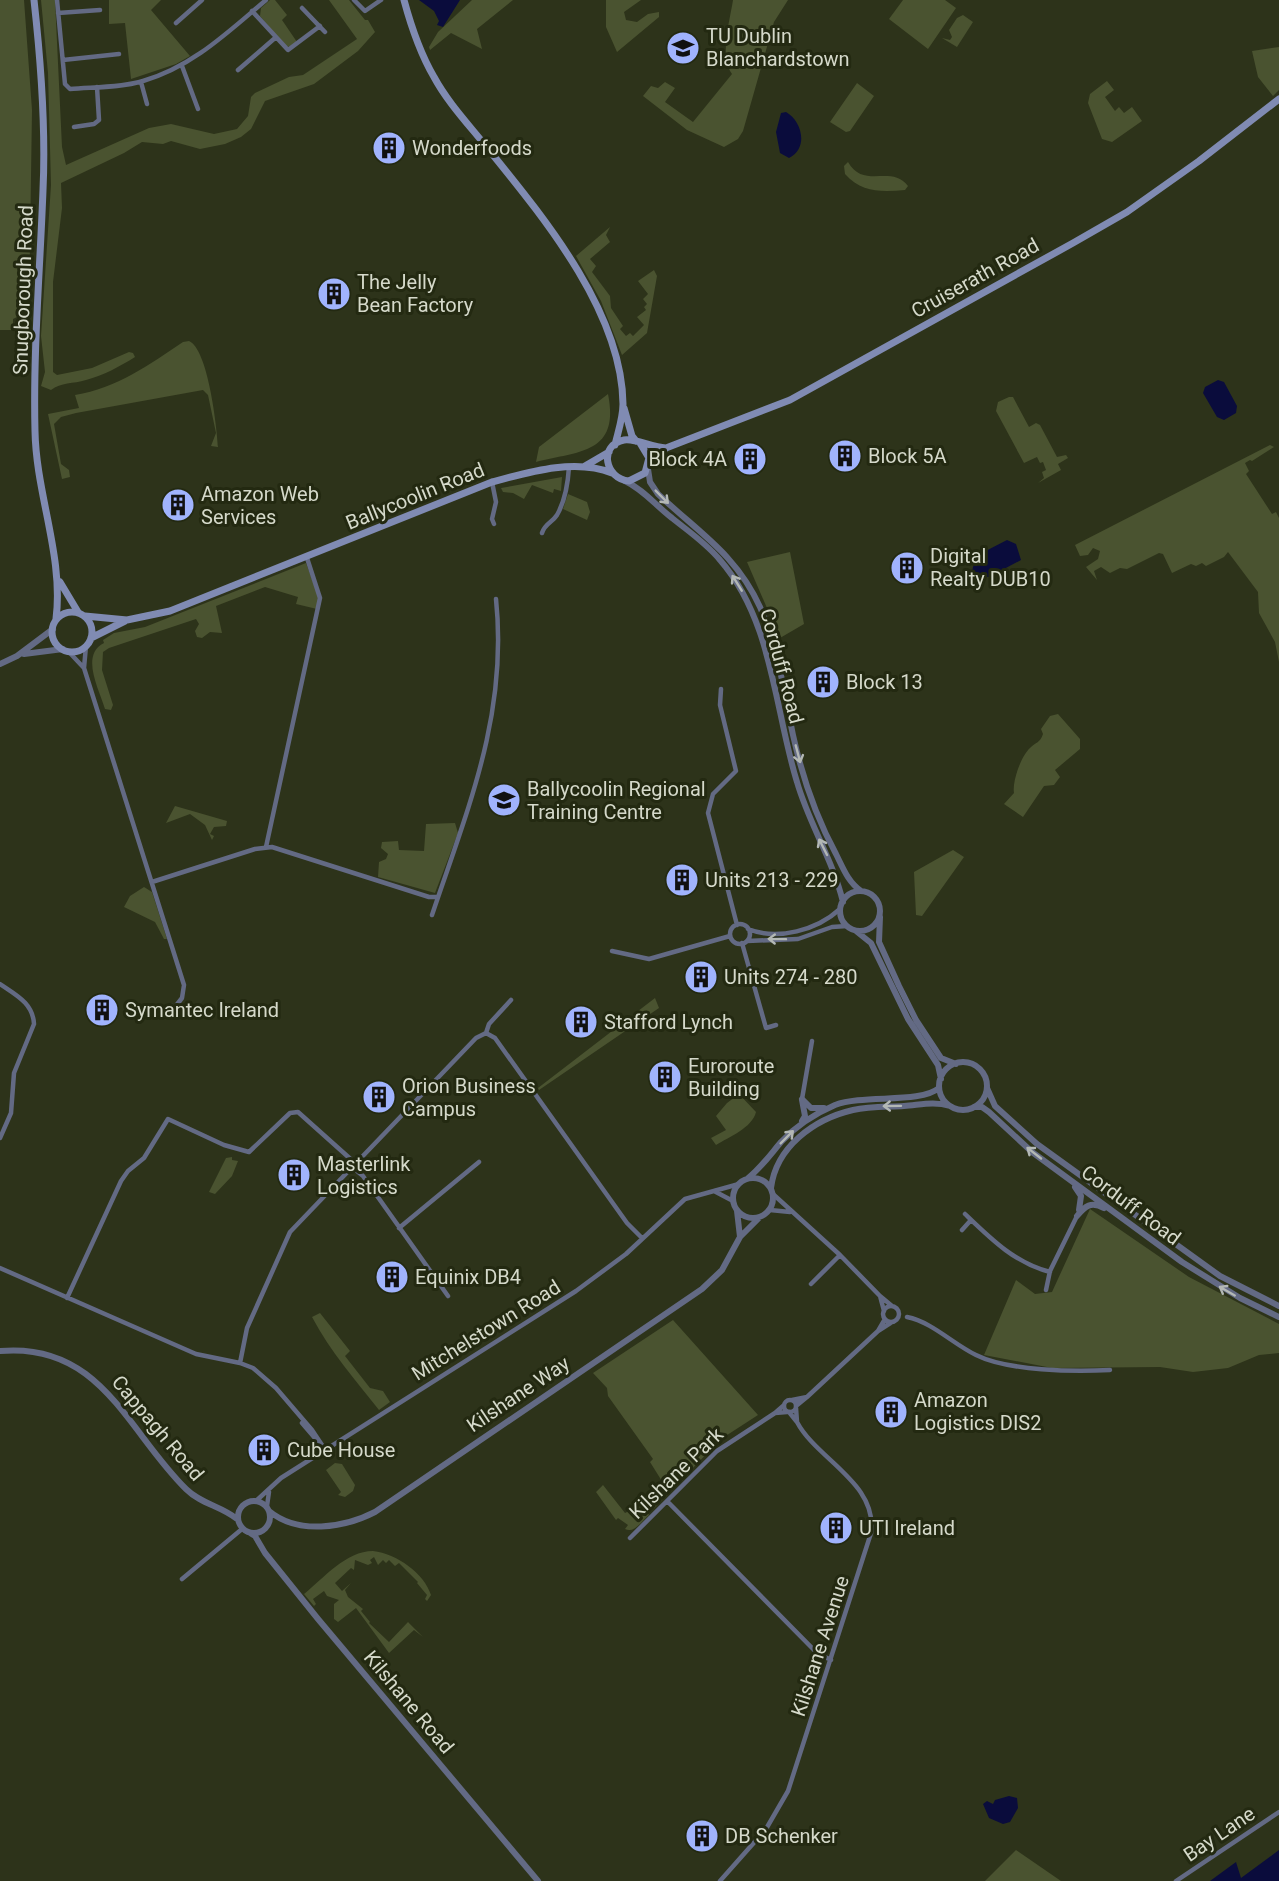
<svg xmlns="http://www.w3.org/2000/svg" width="1279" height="1881" font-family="Roboto,sans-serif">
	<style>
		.green { fill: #4a5330 }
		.water { fill: #0a0c3c }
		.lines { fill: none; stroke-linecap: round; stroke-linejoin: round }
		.minor { stroke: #636a84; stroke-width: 4.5 }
		.tertiary { stroke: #636a84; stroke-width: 6 }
		.secondary { stroke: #808bb3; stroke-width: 7 }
		.oneway { stroke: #b3b8b5 }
		.labels { text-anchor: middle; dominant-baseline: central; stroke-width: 6; stroke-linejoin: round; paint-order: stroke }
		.poi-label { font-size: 20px; fill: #d5d9ca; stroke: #232911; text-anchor: start }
		.street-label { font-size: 20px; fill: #d5d9ca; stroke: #232911 }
	</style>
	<rect width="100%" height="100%" fill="#2d331a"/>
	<path class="green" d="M0 0H24L32 110 29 311 13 319V330H0Z
		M41 0H55L62 147 66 165 149 128 171 124 214 134 237 129 248 116 251 97 255 93 289 77 303 75 357 39 329 0H349L365 20H368L375 32 358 51 314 84 265 101 251 129 241 137 225 144 200 149 171 141 163 144 142 142 124 153 61 183 62 208 53 282V372L57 375 92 368 129 352 133 353 135 357C119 367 104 375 86 380 73 384 61 382 51 390L41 386 45 372 41 336 51 185 48 73Z
		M109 0H161L151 10 190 56 176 64 131 79 125 23 109 24Z
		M270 0H275L287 15 282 20 297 42 290 47 285 46 260 16 261 8Z
		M472 0H513L477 29 482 49 451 33 430 50 429 47 438 32Z
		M606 0H641L624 12 626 20 637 22 648 14 659 12V17L617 52 606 27Z
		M733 0H788L774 22 743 131 738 139 724 147 687 130 643 96 651 86 658 88 665 82 675 88 665 102 693 122 732 74C719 57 730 20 733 0Z
		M903 0H945L956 8 928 49 889 19Z
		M963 15 973 22 957 47 942 38 950 40 952 37 949 30 957 18Z
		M1279 47V90L1273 96 1258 77 1252 51Z
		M1107 81 1114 90 1105 97 1115 111 1119 107 1124 113 1132 107 1142 121 1112 142 1102 139 1088 103 1090 94Z
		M857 83 874 96 850 131 846 132 830 122Z
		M848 162C864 190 891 164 908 186L905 190C882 192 862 193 845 174L844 166Z
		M610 227 606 235 610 242 590 259 596 266 592 272 610 296 611 308 623 326 620 329 626 336 630 333 633 336 644 325 637 317 646 310 644 307 647 304 643 299 648 294 638 281 654 270 657 276 647 333 622 355 601 301 576 256Z
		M189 341C208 349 217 427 218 447L211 446 216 433 208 395 203 390 76 413 61 417 54 424 61 464 69 470 70 477 62 479 48 414 79 408 75 395C117 388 149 365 183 342Z
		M608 394C620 454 579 451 536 462L539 447Z
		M1009 397H1013L1029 427 1036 423 1040 425 1057 457 1066 455 1068 458 1058 464 1061 470 1038 483 1044 478 1042 472 1046 470 1043 462 1040 463 1037 457 1024 463 996 411 998 402Z
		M1270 445 1274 447 1252 461 1250 460 1245 463 1249 471 1246 474 1272 514 1276 512 1279 518V662L1275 642 1259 613 1258 592 1228 552 1224 557 1206 566 1202 563 1196 566 1191 564 1172 573 1163 554 1159 553 1127 569 1120 568 1110 573 1101 567 1094 571 1097 580 1086 567 1098 559 1100 551 1093 548 1088 555 1080 556 1075 545Z
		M562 477 561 491 554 489 553 493 532 485 524 499 513 493 503 492 501 488Z
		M568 494 587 502 590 512 587 520 563 509Z
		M790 552 804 624 780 638 747 562Z
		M306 563 319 598 317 609 296 604 298 597 265 587 216 606 222 633 210 632 202 638 197 637 195 631 199 624 196 619 109 648 103 652 102 670 113 705 111 710 105 709C99 689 80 655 104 643L103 640 114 633 145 627Z
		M1058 714 1080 739V749L1055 770 1060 777 1054 785 1044 786 1023 817 1004 804 1014 793C1012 782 1021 756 1030 748 1036 742 1040 743 1043 734L1041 729 1050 716Z
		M175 806 227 821 226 826 214 827 210 834 214 836 212 840 205 825 190 814 166 823Z
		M455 823 458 833 435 893 378 877 379 862 386 859 388 854 381 848 382 842 398 841 399 850 424 851 426 824Z
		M953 850 964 857 922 916 916 915 914 872Z
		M144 887 152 892 167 939H164L155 922 124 907 130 896Z
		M655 998 659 1008 539 1090 538 1088Z
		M739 1094 756 1112C752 1128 729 1137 716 1145L711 1138 726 1130 716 1116 727 1103Z
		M232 1157V1160L238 1161 232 1176 215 1194 209 1192 226 1158Z
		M1090 1209 1189 1277 1279 1324V1353L1259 1355 1228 1368 1193 1372 1160 1367 1052 1368 984 1355 1016 1280 1035 1294 1052 1292Z
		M320 1313 350 1351 345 1356 370 1388 383 1391 390 1402 379 1410C355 1380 330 1351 312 1317Z
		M673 1320 758 1415 721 1439 654 1508 648 1498 662 1492 661 1489 665 1486 650 1462 653 1459 608 1396 607 1388 593 1373Z
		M335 1463 342 1464 355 1485 353 1491 345 1497 338 1495 341 1492 326 1470Z
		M603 1485 625 1513 631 1510 633 1512 641 1503 649 1515C642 1521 634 1534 625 1529L628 1525 618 1518 616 1520 596 1492Z
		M373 1551C397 1554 424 1573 431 1595L427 1601 425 1599 427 1595 417 1583 418 1582 399 1563 395 1566 389 1560 386 1563 383 1560 378 1565 374 1557 370 1560 372 1563 368 1565 355 1560 354 1570 351 1568 335 1583 342 1591 351 1583 345 1590 348 1597 363 1609 361 1611 370 1622 369 1623 389 1642 408 1622 423 1637 414 1630 389 1653 356 1608 338 1622 334 1619V1604L339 1600 327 1596 324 1591 313 1599 316 1604 314 1606 304 1594C324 1578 346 1551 373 1551Z
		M1016 1850 1061 1881H985Z"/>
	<path class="water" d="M419 0H460L443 27 437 25 439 21 434 11Z
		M786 112C802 121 809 148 789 158L780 153 776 132 781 113Z
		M1218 380 1224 382 1237 406 1236 413 1224 420 1217 417 1203 393 1205 387Z
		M1007 540 1016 544 1021 560 989 577 975 575 972 571 976 556Z
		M1009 1796 1017 1798 1018 1808 1010 1822 1003 1824 989 1818 983 1804 987 1801 993 1804 995 1800Z
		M1279 1850V1881H1210L1236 1862 1241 1878Z"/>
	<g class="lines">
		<path class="minor" d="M57 0 65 84 70 89C93 87 120 88 143 81 192 67 228 32 266 0
			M354 0 365 11 381 0
			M302 8 325 32
			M252 11 288 50 320 26
			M58 13 100 10
			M176 23 202 0
			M63 60 119 54
			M182 66 198 109
			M238 70 275 38
			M141 82 147 104
			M74 127 94 124 99 120 97 87
			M492 482 496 502 492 519 494 524
			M542 533C545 523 552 523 557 515 565 501 568 483 569 467
			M86 646 84 668 184 985 182 998 175 1007
			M68 651 84 668
			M721 689 720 705 736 771 713 794 708 813 737 925
			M266 847 320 598 307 558
			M152 882 255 849 272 847 429 897H436
			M432 915C468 808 508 714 496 599
			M730 934a10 10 0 1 1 20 0a10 10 0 1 1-20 0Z
			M748 929C778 941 817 930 840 909
			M747 941 798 939 832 927 847 926
			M742 943 766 1028 776 1025
			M612 951 649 959 730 936
			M0 984C16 995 33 1003 34 1024L14 1073 11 1113 0 1138
			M167 1011a5 5 0 1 1 10 0a5 5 0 1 1-10 0Z
			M486 1033 495 1038 627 1223 642 1238
			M486 1033 489 1024 511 1000
			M802 1099 812 1041
			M352 1167 363 1176 448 1296
			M714 1191 733 1201
			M774 1195 840 1255 880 1296
			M770 1210 790 1212
			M965 1214C991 1239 1015 1263 1050 1272
			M399 1228 479 1162
			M962 1230 971 1220
			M0 1268 196 1354 240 1363 253 1368 276 1388 312 1430 326 1451
			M811 1284 840 1255
			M1046 1290 1050 1271 1077 1216
			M67 1298 121 1181 128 1171 144 1158 168 1119 224 1145 249 1152 290 1113 298 1112 355 1163
			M883 1314a8 8 0 1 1 16 0a8 8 0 1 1-16 0Z
			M884 1311 880 1296 892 1306
			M907 1317C932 1322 953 1344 976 1355 1008 1371 1074 1372 1110 1370
			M885 1319 878 1331 892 1322
			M240 1363 247 1328 290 1232 476 1038 486 1033
			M807 1397 878 1331
			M784 1406a6 6 0 1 1 12 0a6 6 0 1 1-12 0Z
			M792 1400 807 1397 796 1406
			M783 1406 775 1413 787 1412
			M789 1412 797 1422 796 1408
			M302 1423 326 1451
			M256 1501 281 1478 576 1291 626 1254 685 1199 739 1184
			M667 1501 817 1653 831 1660
			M267 1506 269 1492
			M630 1538 717 1451 775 1413
			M182 1579 242 1529
			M720 1881 766 1829 788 1791 871 1533C878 1483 817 1460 797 1422
			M1176 1881 1279 1812"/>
		<path class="tertiary" d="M648 469 650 482 658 494C698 532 736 554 760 607 778 647 784 692 793 735 802 776 816 817 836 854 843 868 848 882 861 891
			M625 481C644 490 655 505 672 518 688 531 706 543 720 560 773 621 774 708 797 782 809 824 833 860 843 902
			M24 654 63 649
			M0 664 17 656 53 629
			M840 911a20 20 0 1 1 40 0a20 20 0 1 1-40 0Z
			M880 917 879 942 899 986 916 1020 941 1058 956 1064
			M856 931 871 943 908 1019 938 1065 941 1079
			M939 1086a24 24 0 1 1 48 0a24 24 0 1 1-48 0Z
			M987 1088 995 1106 1037 1144 1220 1276 1279 1306
			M802 1099 811 1108H824
			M802 1100 805 1116 802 1121
			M974 1107H982L989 1112 1032 1152 1182 1262 1240 1298 1279 1317
			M733 1198a20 20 0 1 1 40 0a20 20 0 1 1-40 0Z
			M747 1179C761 1168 770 1155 781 1142 797 1125 814 1114 835 1105 864 1094 920 1104 939 1088
			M1075 1187 1081 1196 1079 1210
			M771 1188C776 1147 814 1119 853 1110 870 1106 887 1107 904 1106 920 1105 934 1101 950 1106
			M737 1211 740 1237
			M1077 1216C1085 1206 1091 1201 1104 1208
			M0 1351C101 1342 127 1431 186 1489 201 1504 221 1506 237 1519
			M238 1517a16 16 0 1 1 32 0a16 16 0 1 1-32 0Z
			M269 1511C298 1535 344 1528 375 1512L702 1289 722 1270 740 1237 759 1218
			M250 1533 255 1536 265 1553 318 1619 538 1881"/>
		<path class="secondary" d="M34 0C41 63 46 127 43 190 40 271 33 351 35 431 36 494 64 557 56 619
			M404 0C411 26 420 53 434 77 448 103 470 126 489 150 544 218 622 312 623 404 623 418 618 432 615 445
			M624 408 632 436 636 441
			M640 443 649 458 645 473 629 481C605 479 598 445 624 440 636 438 652 448 666 448
			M649 464 666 448 790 400 1073 243 1127 212 1199 161 1279 99
			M585 466 609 452
			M60 582 78 612
			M52 632a20 20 0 1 1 40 0a20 20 0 1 1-40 0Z
			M85 616 127 620 170 611 492 482C529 472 575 458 612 473
			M91 638 125 621"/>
	</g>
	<defs><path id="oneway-shaft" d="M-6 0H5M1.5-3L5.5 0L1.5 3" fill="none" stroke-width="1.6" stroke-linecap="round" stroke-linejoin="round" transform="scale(1.5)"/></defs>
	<g class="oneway">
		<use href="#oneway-shaft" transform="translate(662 497) rotate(45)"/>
		<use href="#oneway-shaft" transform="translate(737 583) rotate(-122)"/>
		<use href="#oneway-shaft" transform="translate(798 754) rotate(75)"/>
		<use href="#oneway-shaft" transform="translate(823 847) rotate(-117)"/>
		<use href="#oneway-shaft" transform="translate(777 939) rotate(-179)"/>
		<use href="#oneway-shaft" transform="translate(892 1106) rotate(179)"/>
		<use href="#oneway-shaft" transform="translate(787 1137) rotate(-45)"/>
		<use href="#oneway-shaft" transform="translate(1034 1153) rotate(-142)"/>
		<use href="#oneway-shaft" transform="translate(1227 1291) rotate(-150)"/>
	</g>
	<defs>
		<g id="university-disc" transform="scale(1.725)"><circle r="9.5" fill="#a0b3fd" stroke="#232911"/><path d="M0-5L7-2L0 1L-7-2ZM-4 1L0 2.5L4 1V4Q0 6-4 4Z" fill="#111"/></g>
		<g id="building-disc" transform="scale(1.725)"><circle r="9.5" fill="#a0b3fd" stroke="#232911"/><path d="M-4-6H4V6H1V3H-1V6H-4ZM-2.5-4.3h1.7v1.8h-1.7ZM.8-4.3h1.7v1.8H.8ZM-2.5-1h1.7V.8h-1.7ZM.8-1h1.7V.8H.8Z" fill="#111"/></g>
	</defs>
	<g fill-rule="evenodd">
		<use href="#university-disc" x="683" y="48"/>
		<use href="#building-disc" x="389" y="148"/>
		<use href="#building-disc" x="334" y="294"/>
		<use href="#building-disc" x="845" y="456"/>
		<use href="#building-disc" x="750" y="459"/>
		<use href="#building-disc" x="178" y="505"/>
		<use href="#building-disc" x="907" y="568"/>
		<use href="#building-disc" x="823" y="682"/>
		<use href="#university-disc" x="504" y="800"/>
		<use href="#building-disc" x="682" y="880"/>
		<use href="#building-disc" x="701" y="977"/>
		<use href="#building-disc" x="102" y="1010"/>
		<use href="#building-disc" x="581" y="1022"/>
		<use href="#building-disc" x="665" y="1077"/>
		<use href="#building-disc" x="379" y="1097"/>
		<use href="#building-disc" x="294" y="1175"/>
		<use href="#building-disc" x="392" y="1277"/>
		<use href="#building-disc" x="891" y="1412"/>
		<use href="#building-disc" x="264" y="1450"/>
		<use href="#building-disc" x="836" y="1528"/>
		<use href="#building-disc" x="702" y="1836"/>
	</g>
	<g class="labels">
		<g class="poi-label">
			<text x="706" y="36">TU Dublin<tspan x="706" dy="23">Blanchardstown</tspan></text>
			<text x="412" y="148">Wonderfoods</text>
			<text x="357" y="282">The Jelly<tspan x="357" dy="23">Bean Factory</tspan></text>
			<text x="868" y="456">Block 5A</text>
			<text x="727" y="459" text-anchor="end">Block 4A</text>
			<text x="201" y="494">Amazon Web<tspan x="201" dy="23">Services</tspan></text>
			<text x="930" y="556">Digital<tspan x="930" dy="23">Realty DUB10</tspan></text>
			<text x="846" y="682">Block 13</text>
			<text x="527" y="789">Ballycoolin Regional<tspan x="527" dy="23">Training Centre</tspan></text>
			<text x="705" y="880">Units 213 - 229</text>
			<text x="724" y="977">Units 274 - 280</text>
			<text x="125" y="1010">Symantec Ireland</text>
			<text x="604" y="1022">Stafford Lynch</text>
			<text x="688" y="1066">Euroroute<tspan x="688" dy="23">Building</tspan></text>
			<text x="402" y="1086">Orion Business<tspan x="402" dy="23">Campus</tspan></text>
			<text x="317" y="1164">Masterlink<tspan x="317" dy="23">Logistics</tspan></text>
			<text x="415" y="1277">Equinix DB4</text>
			<text x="914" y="1400">Amazon<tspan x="914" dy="23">Logistics DIS2</tspan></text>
			<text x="287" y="1450">Cube House</text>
			<text x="859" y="1528">UTI Ireland</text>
			<text x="725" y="1836">DB Schenker</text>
		</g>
		<g class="street-label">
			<text transform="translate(975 278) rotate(-29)">Cruiserath Road</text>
			<text transform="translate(23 290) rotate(-88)">Snugborough Road</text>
			<text transform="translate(415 496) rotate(-22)">Ballycoolin Road</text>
			<text transform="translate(782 666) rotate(75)">Corduff Road</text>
			<text transform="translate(1131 1205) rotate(37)">Corduff Road</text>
			<text transform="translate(486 1330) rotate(-32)">Mitchelstown Road</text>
			<text transform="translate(518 1394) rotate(-34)">Kilshane Way</text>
			<text transform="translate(158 1428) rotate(50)">Cappagh Road</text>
			<text transform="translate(676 1473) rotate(-44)">Kilshane Park</text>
			<text transform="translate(820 1646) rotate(-72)">Kilshane Avenue</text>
			<text transform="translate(409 1702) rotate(50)">Kilshane Road</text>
			<text transform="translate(1219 1834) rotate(-34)">Bay Lane</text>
		</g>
	</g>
</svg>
